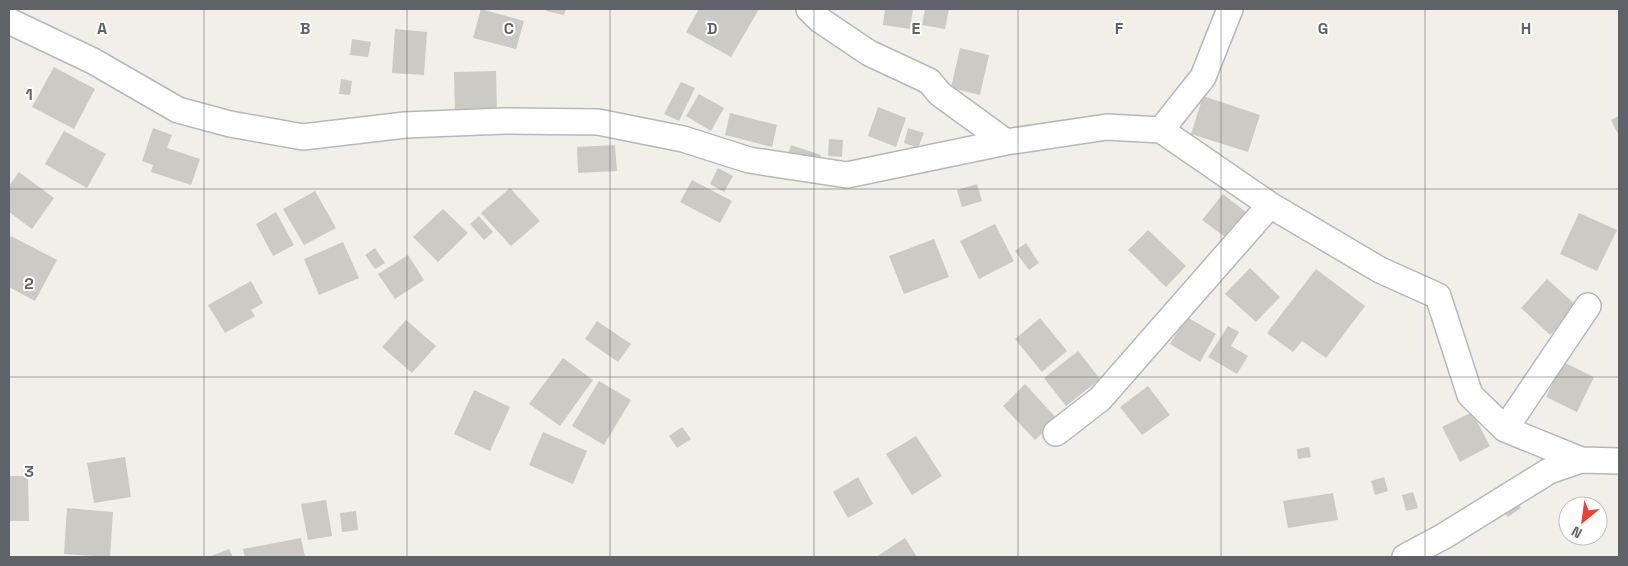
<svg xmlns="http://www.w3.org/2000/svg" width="1628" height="566" font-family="'Space Grotesk',sans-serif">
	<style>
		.building { fill: #cccac5 }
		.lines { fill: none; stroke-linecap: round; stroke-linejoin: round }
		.street-casing { stroke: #b5b8bc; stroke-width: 28 }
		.street { stroke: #fff; stroke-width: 25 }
		.grid { fill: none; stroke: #5f6368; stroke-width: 1; stroke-opacity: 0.55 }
		.grid-label { font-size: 16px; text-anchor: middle; font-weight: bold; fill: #5f6368; stroke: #fff; stroke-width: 4; stroke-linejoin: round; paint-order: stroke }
	</style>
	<rect width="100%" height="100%" fill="#f1efe8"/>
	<path class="building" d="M481 9 524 21 516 49 473 38Z
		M547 9H566L564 15 546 11Z
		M699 9H759L731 57 686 32Z
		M885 9H913L910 29 883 25Z
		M925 9H949L945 29 922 25Z
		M395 29 427 32 424 75 392 73Z
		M352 39 371 42 368 57 350 55Z
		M960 48 989 55 980 95 951 88Z
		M54 67 95 89 74 129 32 107Z
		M496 71 497 111 455 112 454 72Z
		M341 79 352 81 350 95 339 94Z
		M681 82 695 88 679 121 664 114Z
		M699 94 724 108 711 131 686 116Z
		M1203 96 1260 115 1248 152 1191 134Z
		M878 107 906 118 896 147 868 136Z
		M730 113 777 125 772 147 725 135Z
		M1619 116V136L1611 120Z
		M153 128 172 135 167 148 200 159 191 185 151 172 153 165 142 161Z
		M908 128 924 133 918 148 904 143Z
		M64 131 106 154 87 188 45 164Z
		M829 139 843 140 842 157 828 156Z
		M615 145 617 171 578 173 577 147Z
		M791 145 821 155 817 168 787 158Z
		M718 168 733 176 724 192 710 184Z
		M19 172 54 198 32 229 9 212V186Z
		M692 180 732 201 720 223 680 202Z
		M977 184 982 201 962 207 957 190Z
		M510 188 540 221 511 246 481 213Z
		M315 191 336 228 304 245 283 209Z
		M1223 194 1246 212 1225 237 1202 220Z
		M443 209 468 233 438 262 413 237Z
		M276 212 294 245 273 256 256 224Z
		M1579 213 1617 230 1597 271 1560 254Z
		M479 216 493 232 484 240 470 224Z
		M995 224 1014 261 979 279 960 241Z
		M1148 230 1186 266 1166 287 1128 250Z
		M11 236 57 260 35 301 9 287V240Z
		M934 239 949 277 904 294 889 256Z
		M343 242 359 278 319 295 304 259Z
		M1026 243 1039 263 1029 270 1015 251Z
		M375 248 385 263 375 269 365 255Z
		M408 255 424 280 395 299 378 274Z
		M1250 268 1280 297 1256 322 1225 294Z
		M1316 269 1365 306 1326 358 1302 341 1293 352 1267 333Z
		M1547 279 1577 306 1550 335 1521 308Z
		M251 281 263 303 251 310 255 316 225 333 208 305Z
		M1187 317 1216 334 1200 362 1170 344Z
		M1040 318 1067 351 1042 372 1015 339Z
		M406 320 436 346 412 373 382 347Z
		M597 321 631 344 618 362 585 339Z
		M1228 326 1239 332 1231 346 1248 356 1237 374 1208 357Z
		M1078 351 1100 379 1066 406 1044 378Z
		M563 358 593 380 560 426 529 404Z
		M1563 362 1594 377 1577 412 1546 397Z
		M599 381 631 400 604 445 572 426Z
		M1025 384 1057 419 1035 440 1003 406Z
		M1148 386 1170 415 1142 435 1120 407Z
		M474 390 510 407 490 451 454 434Z
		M1472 412 1490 446 1460 462 1442 427Z
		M682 427 691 439 677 448 669 436Z
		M543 432 587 451 573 484 529 465Z
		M916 436 942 476 912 495 886 454Z
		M1309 447 1311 457 1298 459 1297 449Z
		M125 457 131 497 94 503 87 463Z
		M9 476H28L29 521H9Z
		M858 477 873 504 848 518 833 492Z
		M1384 477 1388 491 1375 495 1371 481Z
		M1413 492 1418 508 1406 511 1402 495Z
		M1333 493 1338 520 1288 528 1283 501Z
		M1515 499 1521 508 1508 517 1501 509Z
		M326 500 332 536 308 540 301 504Z
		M67 508 113 512 110 557 64 554Z
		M356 511 358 530 342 532 340 513Z
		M301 538 305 557H245L243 549Z
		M905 538 917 557H876Z
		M229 549 233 557H209Z"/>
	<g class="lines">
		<g class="street-casing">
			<path id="street" d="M809 9 820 20 869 53 929 81 940 94 1006 142
				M9 21 93 61 178 110 230 124 303 137 405 125 505 121 598 122 683 139 749 160 847 175 1006 142 1107 127 1161 130 1203 77 1230 9
				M1161 130 1270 205 1380 270 1438 296 1470 395 1505 429 1581 460
				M1505 429 1588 306
				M1056 433 1100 399 1270 205
				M1405 557 1444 536 1549 471 1581 460 1619 461"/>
		</g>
		<use href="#street" class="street"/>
	</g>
	<path class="grid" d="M204 9V557M407 9V557M610 9V557M814 9V557M1018 9V557M1221 9V557M1425 9V557M9 189H1619M9 377H1619"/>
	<g class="grid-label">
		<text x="102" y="34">A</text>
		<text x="305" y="34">B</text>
		<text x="509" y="34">C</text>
		<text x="712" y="34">D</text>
		<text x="916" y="34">E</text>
		<text x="1119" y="34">F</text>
		<text x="1323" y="34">G</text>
		<text x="1526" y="34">H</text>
		<text x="29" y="100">1</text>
		<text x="29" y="289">2</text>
		<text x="29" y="477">3</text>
	</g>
	<rect width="1628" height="566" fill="none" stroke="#5f6368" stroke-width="20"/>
	<g transform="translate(1583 521) rotate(209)"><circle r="24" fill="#ffffff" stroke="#bfc1c3"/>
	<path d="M0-4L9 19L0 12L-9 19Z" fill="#ea4335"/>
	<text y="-8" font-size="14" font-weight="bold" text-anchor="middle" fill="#5f6368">N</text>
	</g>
</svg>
